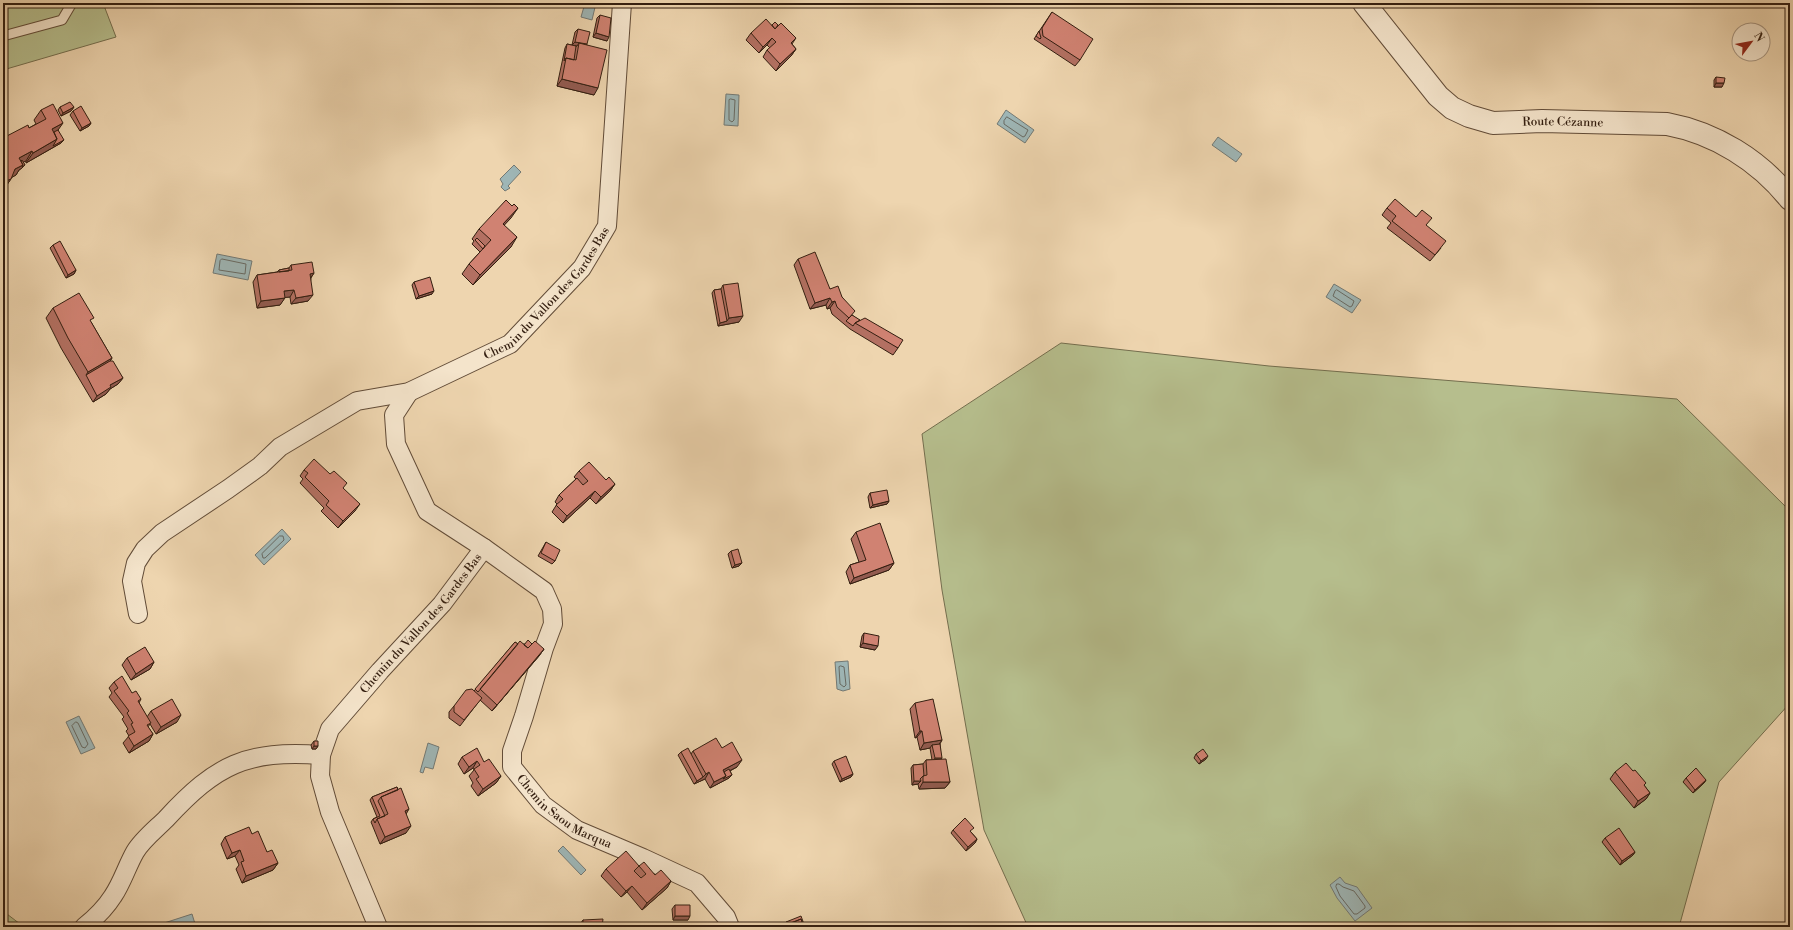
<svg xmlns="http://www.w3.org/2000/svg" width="1793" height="930" font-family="'Libre Bodoni',serif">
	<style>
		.green { fill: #b6be8d; stroke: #746e4e }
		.water { fill: #9eb6b6; stroke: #737974 }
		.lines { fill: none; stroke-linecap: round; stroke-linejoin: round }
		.shore { stroke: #686a63; stroke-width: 1 }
		.service-casing { stroke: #624c38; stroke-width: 11 }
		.minor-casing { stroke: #624c38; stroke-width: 20 }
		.tertiary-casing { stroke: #624c38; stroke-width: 24 }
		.service { stroke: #f4e4cb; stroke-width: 9 }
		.minor { stroke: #f4e4cb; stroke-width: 18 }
		.tertiary { stroke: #f4e4cb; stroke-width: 22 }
		.wall { fill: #b37062; stroke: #331e10 }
		.shaded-wall { fill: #925b50; stroke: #331e10 }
		.building { fill: #d08272; stroke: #331e10; fill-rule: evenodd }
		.labels { text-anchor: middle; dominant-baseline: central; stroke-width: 3.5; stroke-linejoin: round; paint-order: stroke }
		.street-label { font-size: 12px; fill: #331e10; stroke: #f4e4cb }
	</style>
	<rect width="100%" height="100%" fill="#eed5af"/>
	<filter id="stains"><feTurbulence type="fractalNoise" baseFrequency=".005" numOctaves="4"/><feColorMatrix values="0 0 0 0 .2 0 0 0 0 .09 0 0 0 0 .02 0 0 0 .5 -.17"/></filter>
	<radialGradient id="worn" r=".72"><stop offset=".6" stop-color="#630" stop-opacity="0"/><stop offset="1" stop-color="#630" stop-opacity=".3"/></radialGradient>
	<path class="green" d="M3 3H103L116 37 3 70Z
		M1061 343 1269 366 1677 399 1790 511V703L1719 782 1679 927H1028L984 830 942 590 922 434Z
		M3 911 24 927H3Z"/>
	<path class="water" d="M585 3H596L592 20 581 17Z
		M726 94 739 95 738 126 724 125Z
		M1006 110 1034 130 1025 143 997 124Z
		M1218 137 1242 154 1236 162 1212 145Z
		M514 165 521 172 508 186 510 188 505 191 501 187 503 184 500 179Z
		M217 254 252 261 248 280 213 273Z
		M1334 284 1361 300 1352 313 1326 297Z
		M282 529 291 539 264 565 255 555Z
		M848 661 850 689 843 691 837 689 835 662Z
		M79 716 95 748 81 754 66 722Z
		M428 743 439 747 433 769 425 767 423 773 420 772Z
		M563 846 586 870 581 875 558 851Z
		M1340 877 1345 883 1357 887 1372 908 1355 921 1337 898 1330 885Z
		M192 914 196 927H159L158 925Z"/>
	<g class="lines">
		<path class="shore" d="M731 99 735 100 734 120 732 122 729 120V100Z
			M1007 117 1028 130 1025 136 1023 137 1004 124V121Z
			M222 259 246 264 245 274 219 270 220 261Z
			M1337 290 1354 301 1352 306 1350 307 1333 296 1335 291Z
			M280 536H283L284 540 265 558H263L262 554Z
			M841 666 844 667 846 685 844 687 840 684 839 667Z
			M76 722 78 723 88 744 85 748 82 747 72 726Z
			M1337 884H1339L1343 887 1354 891 1365 906V908L1357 914H1354L1340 896 1336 887Z"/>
		<g class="service-casing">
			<path id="service" d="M3 36 62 20 72 3"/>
		</g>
		<g class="minor-casing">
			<g id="minor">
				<path id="s1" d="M484 548 544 591 552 609 553 624 544 648 524 716 512 751V767L543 805 577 830 643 858 697 883 726 917 730 927"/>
				<path id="s2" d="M138 614 132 581 136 563 145 549 162 533 228 489 260 466 280 447 357 401 409 392 510 344 582 268 607 226 622 3"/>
				<path d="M84 927C94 919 106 907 113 896 122 883 127 866 135 852 142 840 156 829 166 819 217 764 246 750 321 755"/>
				<path id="s3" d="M378 927 330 812 320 776 321 755 330 729 380 671 442 604 484 548 427 511 396 444 394 415 409 392"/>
			</g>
		</g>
		<g class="tertiary-casing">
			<g id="tertiary">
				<path id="s4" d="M1364 3 1438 96 1452 108 1469 116 1493 123 1542 121 1667 124C1715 133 1759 160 1790 199"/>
			</g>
		</g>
		<use href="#service" class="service"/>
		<use href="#minor" class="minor"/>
		<use href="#tertiary" class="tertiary"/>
	</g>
	<path class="wall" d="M1052 12 1080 60 1075 66 1034 39Z
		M600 15 607 41 593 37 597 18Z
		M772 25H778L796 38 792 44 796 49 791 56 776 71 763 57 767 50 770 48 767 45 759 53 746 40 751 33Z
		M578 29 587 45 594 95 557 86 565 48 567 44 577 46 572 45 575 32Z
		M1716 77 1722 87H1714V80Z
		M60 107H74L71 111 61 116 58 110Z
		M41 110 58 130 61 143 26 163V161L23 162 25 165 22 168 19 170 16 175 12 177 4 189 3 190V138L29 128 36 124 34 120Z
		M73 111 91 123 89 126 80 131 70 115Z
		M1387 208 1441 248 1430 261 1387 228 1391 223 1382 215Z
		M511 218 504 225 511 247 473 285 462 274 469 264 480 252 472 244 474 241 472 239 479 229Z
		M53 245 76 270 74 274 66 278 50 248Z
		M798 259 830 289 842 297 852 315 898 348 893 355 850 329 832 314 830 308 827 309 826 305 810 309 794 265Z
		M291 265 314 273 311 278 308 301 291 304 290 297H285L280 305 257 308 253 282 257 275 277 272 279 270 289 268Z
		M414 282 432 294 416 299 412 285Z
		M723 285 739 322 718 326 712 293 714 290 721 289Z
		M53 308 91 322 112 358 110 361 123 378 118 384 110 389 106 394 93 402 61 348 46 318Z
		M304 470 343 488 355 511 338 528 321 511 324 508 300 483 303 479 300 476Z
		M579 471 615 484 610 491 596 504 590 498 563 523 552 512 557 504 555 502 559 495 576 479 574 477Z
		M870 493 889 501 887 504 870 508 868 497Z
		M856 532 894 563 889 570 850 584 846 572 850 565 859 562 851 539Z
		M546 542 555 561 552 564 538 556Z
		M731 551 742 563 739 566 732 568 728 554Z
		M864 633 875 650 860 647 862 636Z
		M515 642 518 644H532L544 649 539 656 492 711 480 700 460 726 449 718V712L454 706 474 691Z
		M127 658 154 662 150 669 131 680 122 665Z
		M114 682 141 699 139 703 147 717 151 711 177 722 156 734 150 724 148 727 153 734 149 741 129 753 123 743 129 736 126 731 128 729 122 719 124 717 109 697 112 693 109 688Z
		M915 703 942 740 940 744 941 760 950 782 945 788 919 789 918 784 912 785 911 768 913 765 923 764 926 760H932L930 748 920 750 917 737 915 738 910 709Z
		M314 741 318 746 316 749H312L311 745Z
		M693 751 737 767 730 771 732 775 729 778 710 788 705 779 694 784 678 755 681 752 691 754Z
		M1196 754 1206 759 1199 764 1194 758Z
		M462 757 484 762 501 776 496 783 478 796 471 786 473 783 469 776 474 770 473 768 464 774 458 764Z
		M834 761 853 774 851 777 840 782 832 764Z
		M1633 771 1650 793 1646 799 1634 808 1610 779 1615 772Z
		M1686 778 1706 780 1704 783 1693 793 1683 782Z
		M397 787 406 814V833L380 844 371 822 373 819 377 817 370 800 372 797Z
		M953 830 971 832 977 839 975 843 966 851 951 833Z
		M252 834 267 852 278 863 273 870 242 883 236 869 239 865 235 856 227 859 221 844 225 837Z
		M1605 838 1635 852 1633 855 1620 865 1602 842Z
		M639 866 655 875 671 881 667 888 642 910 627 892 621 897 601 876 606 869Z
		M675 905 688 920H673L672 909Z
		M583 920 602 927H578Z
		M786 922 805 927H784V925Z"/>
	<path class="shaded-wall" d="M596 33 609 37 607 41 593 37Z
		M772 38 767 45 759 53 763 47Z
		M575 42 587 44 585 48 579 43 577 46 572 45Z
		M796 49 791 56 776 71 780 64Z
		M562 79 598 88 594 95 557 86Z
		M1716 83H1724L1722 87H1714Z
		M74 107 71 111 61 116 63 113Z
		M63 123 56 133 48 137 52 129Z
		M91 123 89 126 80 131 82 128Z
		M57 139 64 140 61 143 26 163 33 153Z
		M32 151 26 161 15 166 19 158Z
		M23 165H25L22 168 19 170 16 175 9 179 15 169Z
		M11 179 4 189 3 190V180Z
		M518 208 511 218 496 234 503 224Z
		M517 237 511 247 473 285 480 275Z
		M76 270 74 274 66 278 68 275Z
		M314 273 309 280 310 274Z
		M294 290 290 297 279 298 284 291Z
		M434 291 432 294 416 299 419 296Z
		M313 295 308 301 291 304 296 298Z
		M285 298 280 305 257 308 261 301Z
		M830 298 826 305 810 309 815 303Z
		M835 301 830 308 827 309 832 302Z
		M743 316 739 322 718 326 720 323 727 321 729 318Z
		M112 358 106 368 86 375 88 372Z
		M123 378 118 384 110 389 106 394 93 402 97 396 110 385Z
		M615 484 610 491 596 504 601 497Z
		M595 491 590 498 563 523 567 516Z
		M889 501 887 504 870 508 873 505Z
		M360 504 355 511 338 528 343 521Z
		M742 563 739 566 732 568 735 565Z
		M894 563 889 570 850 584 854 578Z
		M863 643 878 646 875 650 860 647Z
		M544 649 539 656 492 711 497 705Z
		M154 662 150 669 131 680 136 674Z
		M181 715 177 722 156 734 161 727Z
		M920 731H922L917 737 915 738Z
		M153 734 149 741 129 753 134 746Z
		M942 740 937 747 932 745 930 748 920 750 924 743Z
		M314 746H318L316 749H312Z
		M1208 756 1206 759 1199 764 1201 761Z
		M935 758H942L940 761H933Z
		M742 760 737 767 721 775 723 770Z
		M477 761 473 768 464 774 469 767Z
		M709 772 705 779 694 784 697 781 703 777 706 774Z
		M853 774 851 777 840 782 842 779Z
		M732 775 729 778 710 788 714 782 726 776Z
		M501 776 496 783 478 796 483 789Z
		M1706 780 1704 783 1693 793 1695 790Z
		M914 781H921L918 784 912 785Z
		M923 782H950L945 788 919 789Z
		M1650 793 1646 799 1634 808 1638 801Z
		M409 809 405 816V811Z
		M411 826 406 833 380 844 385 837Z
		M977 839 975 843 966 851 968 847Z
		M240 850 235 856 227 859 232 853Z
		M1635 852 1633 855 1620 865 1622 861Z
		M278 863 273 870 242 883 246 876Z
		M671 881 667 888 642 910 647 903Z
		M632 886 627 892 621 897 626 891Z
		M675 916H690L688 920H673Z"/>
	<path class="building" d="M1052 12 1093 39 1080 60 1043 36 1042 28Z
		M600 15 611 18 609 37 596 33Z
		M766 19 775 29 781 23 796 38 791 43 796 49 780 64 767 50 776 42 772 38 763 47 751 33Z
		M775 22 778 25 775 29 772 25Z
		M578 29 590 32 587 44 575 42Z
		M1039 31 1041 38 1040 39 1036 36Z
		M579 43 607 50 598 88 562 79 566 58 576 60Z
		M567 44 576 46 574 60 566 58 564 61Z
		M1716 77 1725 78 1724 83H1716Z
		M70 102 74 107 63 113 60 107Z
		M53 104 63 123 52 129 57 139 33 153 32 151 19 158 23 165 15 169 11 179 6 181 3 180V138L28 125 29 128 46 119 41 110Z
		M81 106 91 123 82 128 73 111Z
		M58 130 64 140 53 146 57 139 54 132Z
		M22 160 25 165 22 167 23 165 21 161Z
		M1395 199 1416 217 1422 210 1432 218 1426 225 1446 241 1435 255 1392 221 1396 216 1387 208Z
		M506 200 512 206 514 204 518 208 503 224 517 237 480 275 469 264 491 240 479 229Z
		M477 238 485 246 483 249 475 240Z
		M60 241 76 270 68 275 53 245Z
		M815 252 830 289 838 286 842 297 855 311 849 318 837 307 835 301 832 302 830 298 815 303 798 259Z
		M312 262 314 273 310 274 313 295 296 298 294 290 284 291 285 298 261 301 257 275 292 270 291 265Z
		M289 268V271L279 272V270Z
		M430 277 434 291 419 296 414 282Z
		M738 283 743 316 729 318 723 285Z
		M721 289 727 321 720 323 714 290Z
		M79 293 94 318 90 320 112 358 88 372 68 338 53 308Z
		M852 315 860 320 855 323 853 326 846 321Z
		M865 318 903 340 898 348 855 323Z
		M110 361H113L123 378 110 385 111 387 97 396 86 375Z
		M314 459 330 474 334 471 347 483 343 488 360 504 343 521 326 505 329 501 305 477 308 473 304 470Z
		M589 462 606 480 609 477 615 484 601 497 595 491 567 516 556 505 563 499 559 495 577 478 583 485 588 481 579 471Z
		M887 490 889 501 873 505 870 493Z
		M880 523 894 563 854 578 850 565 866 560 856 532Z
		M546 542 560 550 555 561 541 553Z
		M738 549 742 563 735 565 731 551Z
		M864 633 879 636 878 646 863 643Z
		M528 640 532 644 528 648 524 645Z
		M520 641 528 648 535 641 544 649 497 705 480 689Z
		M515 642 518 644 478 692 475 689Z
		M145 647 154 662 136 674 127 658Z
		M122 676 132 693 136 691 141 699 138 701 151 723 147 725 153 734 134 746 128 736 135 732 131 724 133 723 127 713 129 711 114 691 118 688 114 682Z
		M472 689 482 698 464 720 454 712V706L466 690Z
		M172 699 181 715 161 727 151 711Z
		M933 699 942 740 924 743 922 731H920L915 703Z
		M716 738 722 748 732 742 742 760 723 770 726 776 714 782 709 772 706 774 693 751Z
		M314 741H318V746H314Z
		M940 744 942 758H935L932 745Z
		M477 748 484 762 489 759 501 776 483 789 476 779 479 777 474 769 480 765 477 761 469 767 462 757Z
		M688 748 703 777 697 781 681 752Z
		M1203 749 1208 756 1201 761 1196 754Z
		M846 756 853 774 842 779 834 761Z
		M946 759 950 782H923V776L927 775 926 760Z
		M1626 763 1633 771 1635 770 1646 783 1644 785 1650 793 1638 801 1615 772Z
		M923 764 924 776H923L920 779 921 781H914L913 765Z
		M1696 768 1706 780 1695 790 1686 778Z
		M729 769 732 775 723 779 726 776 724 772Z
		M397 787 398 790 381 797 378 801 385 816 377 819 375 823 373 819 380 816 372 797Z
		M401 788 409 809 405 811 411 826 385 837 377 819 388 814 381 797Z
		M965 818 974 828 970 831 977 839 968 847 953 830Z
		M249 827 252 834 258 831 267 852 272 850 278 863 246 876 241 862 244 861 240 850 232 853 225 837Z
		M1619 828 1635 852 1622 861 1605 838Z
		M626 851 639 866 644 862 655 875 661 870 671 881 647 903 632 886 626 891 606 869ZM639 866 646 874 641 878 634 871Z
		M675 905H690V916H675Z
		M801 916 805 927H804L801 919 787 925 786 922Z
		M603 919 602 927H583V920Z
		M801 919 804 927H786L785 925Z"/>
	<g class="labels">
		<g class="street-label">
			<text stroke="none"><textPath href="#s4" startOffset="251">Route Cézanne</textPath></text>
			<text stroke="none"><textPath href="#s2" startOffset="554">Chemin du Vallon des Gardes Bas</textPath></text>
			<text stroke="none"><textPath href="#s3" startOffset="350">Chemin du Vallon des Gardes Bas</textPath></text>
			<text stroke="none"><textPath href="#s1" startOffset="328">Chemin Saou Marqua</textPath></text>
		</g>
	</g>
	<rect width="1793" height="930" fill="none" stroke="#eed5af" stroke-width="16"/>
	<rect x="4" y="4" width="1785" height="922" fill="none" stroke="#331e10" stroke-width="2"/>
	<rect x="8" y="8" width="1777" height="914" fill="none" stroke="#331e10"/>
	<g transform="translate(1751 42) rotate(58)"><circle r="19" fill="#f4e4cb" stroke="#a79580"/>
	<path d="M0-3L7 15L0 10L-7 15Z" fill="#8f2418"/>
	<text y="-6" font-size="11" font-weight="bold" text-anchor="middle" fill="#331e10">N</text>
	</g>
	<rect width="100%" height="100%" filter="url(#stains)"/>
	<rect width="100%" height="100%" fill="url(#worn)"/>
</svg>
